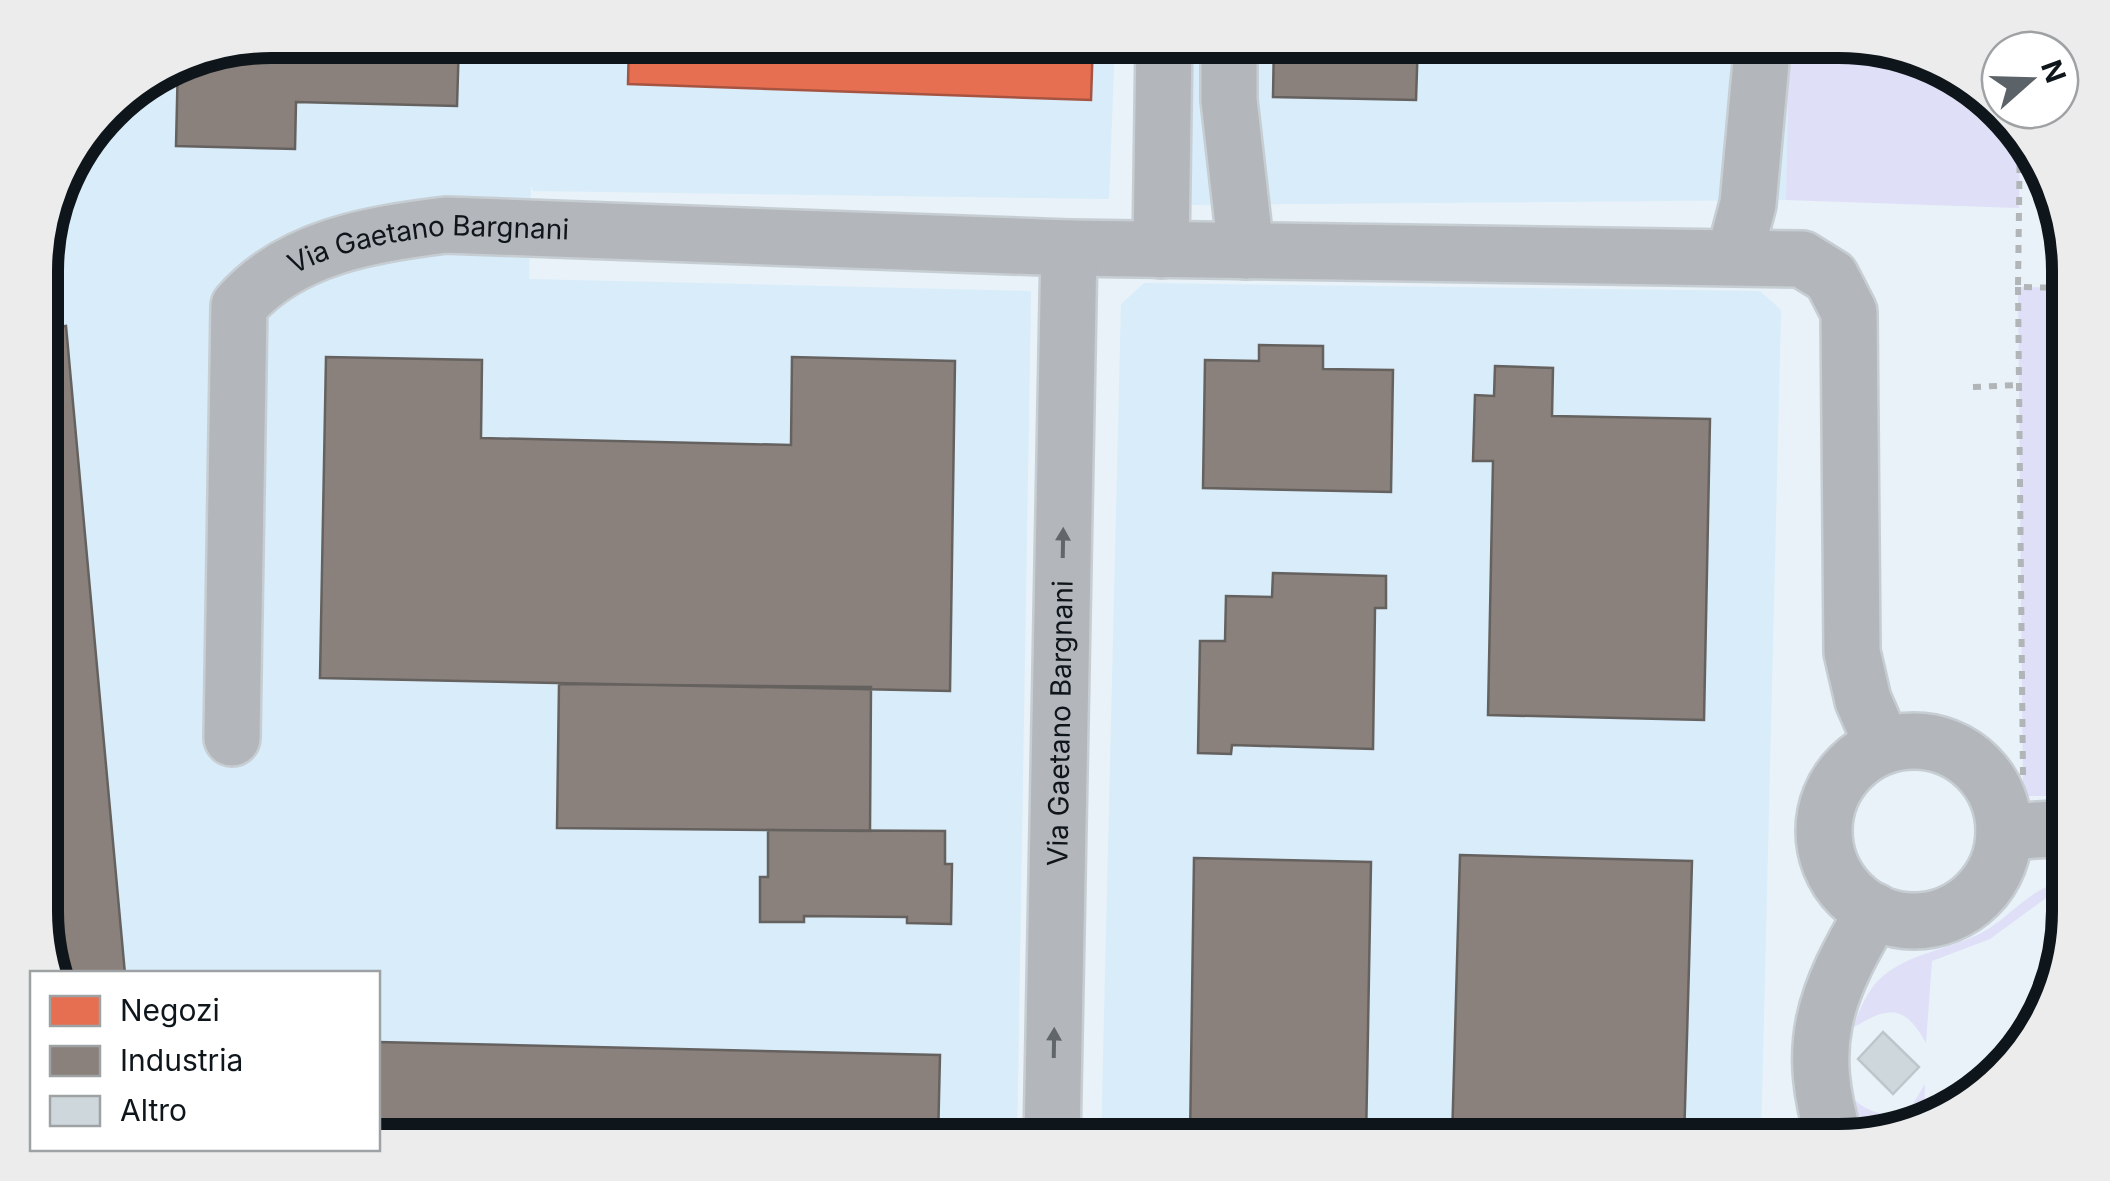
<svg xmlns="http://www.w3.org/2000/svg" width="2110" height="1181" font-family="Inter,sans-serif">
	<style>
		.built { fill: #d9ecfa }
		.green { fill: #dfdff8 }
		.shops { fill: #e76f51; stroke: #a65441; stroke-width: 2.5 }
		.industry { fill: #8a817c; stroke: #65615f; stroke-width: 2.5 }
		.building { fill: #ced8dc; stroke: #bdc6ca; stroke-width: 2.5 }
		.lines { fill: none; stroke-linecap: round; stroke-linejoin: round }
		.minor-casing { stroke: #c7ced3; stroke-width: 60 }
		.path { stroke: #b2b5b8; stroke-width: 6; stroke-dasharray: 8 8; stroke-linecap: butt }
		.minor { stroke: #b3b6ba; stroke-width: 55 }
		.rail-casing { stroke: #b1b6b8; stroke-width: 11 }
		.rail { stroke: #fff; stroke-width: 8; stroke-dasharray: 22; stroke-linecap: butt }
		.oneway { fill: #61666a }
		.labels { text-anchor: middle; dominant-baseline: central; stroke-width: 10; stroke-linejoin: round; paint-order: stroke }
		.street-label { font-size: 28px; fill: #0f161b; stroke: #fff }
		.rim { fill: none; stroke: #0f161b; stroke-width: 12 }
	</style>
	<rect width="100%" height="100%" fill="#e8f2f8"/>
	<path class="built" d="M271 40H1115L1109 199 533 191 531 186 529 279 1031 291 1017 1141H378V974L54 973 42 940V241L64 168 118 98 183 57Z
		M1192 40H1789L1786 200 1189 205Z
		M1144 283 1760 291 1781 310 1761 1141H1101L1121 304Z"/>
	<path class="green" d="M1789 40H1840L1954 71 2020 133 2019 208 1786 200Z
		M2018 287 2069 288 2070 796H2023Z
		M2070 881V891L2053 893 1990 939 1932 961 1926 1043C1904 1003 1888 1006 1851 1029 1860 1011 1867 989 1883 976 1912 952 1952 949 1983 932 2013 915 2034 883 2070 881Z
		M1925 1084 1924 1117 1866 1136 1850 1097C1871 1113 1882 1118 1908 1112Z"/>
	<path class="shops" d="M629 40H1093L1091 100 628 84Z"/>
	<path class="industry" d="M271 40H459L457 106 296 102 295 149 176 146 178 60Z
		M1274 40H1418L1416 100 1273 97Z
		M66 326 125 974H54L42 940V329Z
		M1259 345 1323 346V369L1393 370 1391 492 1203 488 1205 360 1259 361Z
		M326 357 482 360 481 438 791 445 792 357 955 361 950 691 320 678Z
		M1495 366 1553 368 1552 416 1710 419 1704 720 1488 715 1493 461H1473L1475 395 1494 396Z
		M1273 573 1386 576V608H1375L1373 749 1232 745 1231 754 1198 753 1200 641H1225L1226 596 1272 597Z
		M559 684 871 687 870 831 557 828Z
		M768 830 945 831V864H952L951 924 907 923V917L804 916V922H760V877H768Z
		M1460 855 1692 861 1684 1141H1452Z
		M1194 858 1371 862 1366 1141H1190Z
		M378 1042 940 1055 938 1141H378Z"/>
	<path class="building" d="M1883 1032 1919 1067 1893 1094 1858 1059Z"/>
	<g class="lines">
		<g class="minor-casing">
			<g id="minor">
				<path d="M1229 40V100L1246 251"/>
				<path d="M1161 250 1164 40"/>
				<path d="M1734 257 1748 204 1763 40"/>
				<path id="s1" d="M232 738 239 306C290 247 372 234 446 225L1069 248 1802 259 1831 277 1849 312 1852 652 1863 700 1883 746"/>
				<circle cx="1914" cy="831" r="90"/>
				<path d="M2004 832 2070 828"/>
				<path id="s2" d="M1052 1141 1069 248"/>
				<path d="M1835 1141C1805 1044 1824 995 1874 911"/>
			</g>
		</g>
		<path class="path" d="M2020 133 2018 287 2069 288
			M2018 287 2023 776
			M1973 387 2019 385"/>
		<use href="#minor" class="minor"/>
		<g class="rail-casing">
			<path id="rail" d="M2058 222 2059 471 2070 729
				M2062 949 2070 819"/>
		</g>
		<use href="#rail" class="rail"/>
	</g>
	<defs><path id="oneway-solid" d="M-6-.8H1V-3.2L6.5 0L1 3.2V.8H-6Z" transform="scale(2.5)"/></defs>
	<g class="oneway">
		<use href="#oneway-solid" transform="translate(1063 543) rotate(-89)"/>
		<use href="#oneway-solid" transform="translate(1054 1043) rotate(-89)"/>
	</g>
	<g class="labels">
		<g class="street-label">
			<text stroke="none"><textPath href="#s1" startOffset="640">Via Gaetano Bargnani</textPath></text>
			<text stroke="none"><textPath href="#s2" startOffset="418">Via Gaetano Bargnani</textPath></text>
		</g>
	</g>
	<path d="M0 0H2110V1181H0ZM271 58H1839A213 213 0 0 1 2052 271V911A213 213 0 0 1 1839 1124H271A213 213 0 0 1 58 911V271A213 213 0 0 1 271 58Z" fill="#ececed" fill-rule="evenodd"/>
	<path class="rim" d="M271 58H1839A213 213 0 0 1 2052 271V911A213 213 0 0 1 1839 1124H271A213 213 0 0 1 58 911V271A213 213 0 0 1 271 58Z"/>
	<rect x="30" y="971" width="350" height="180" fill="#ffffff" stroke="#9fa2a4" stroke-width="2.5"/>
	<rect x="50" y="996" width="50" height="30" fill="#e76f51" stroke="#9fa2a4" stroke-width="2.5"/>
	<text x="120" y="1021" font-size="30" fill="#0f161b">Negozi</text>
	<rect x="50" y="1046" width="50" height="30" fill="#8a817c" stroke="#9fa2a4" stroke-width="2.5"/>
	<text x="120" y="1071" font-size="30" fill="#0f161b">Industria</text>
	<rect x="50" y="1096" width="50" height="30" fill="#ced8dc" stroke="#9fa2a4" stroke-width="2.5"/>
	<text x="120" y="1121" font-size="30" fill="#0f161b">Altro</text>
	<g transform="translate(2030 80) rotate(70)"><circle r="48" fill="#ffffff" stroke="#9fa2a4" stroke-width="2.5"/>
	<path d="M0-8L18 38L0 25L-18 38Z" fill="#5b6368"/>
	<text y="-15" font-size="28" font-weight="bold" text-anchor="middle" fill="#0f161b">N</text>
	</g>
</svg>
